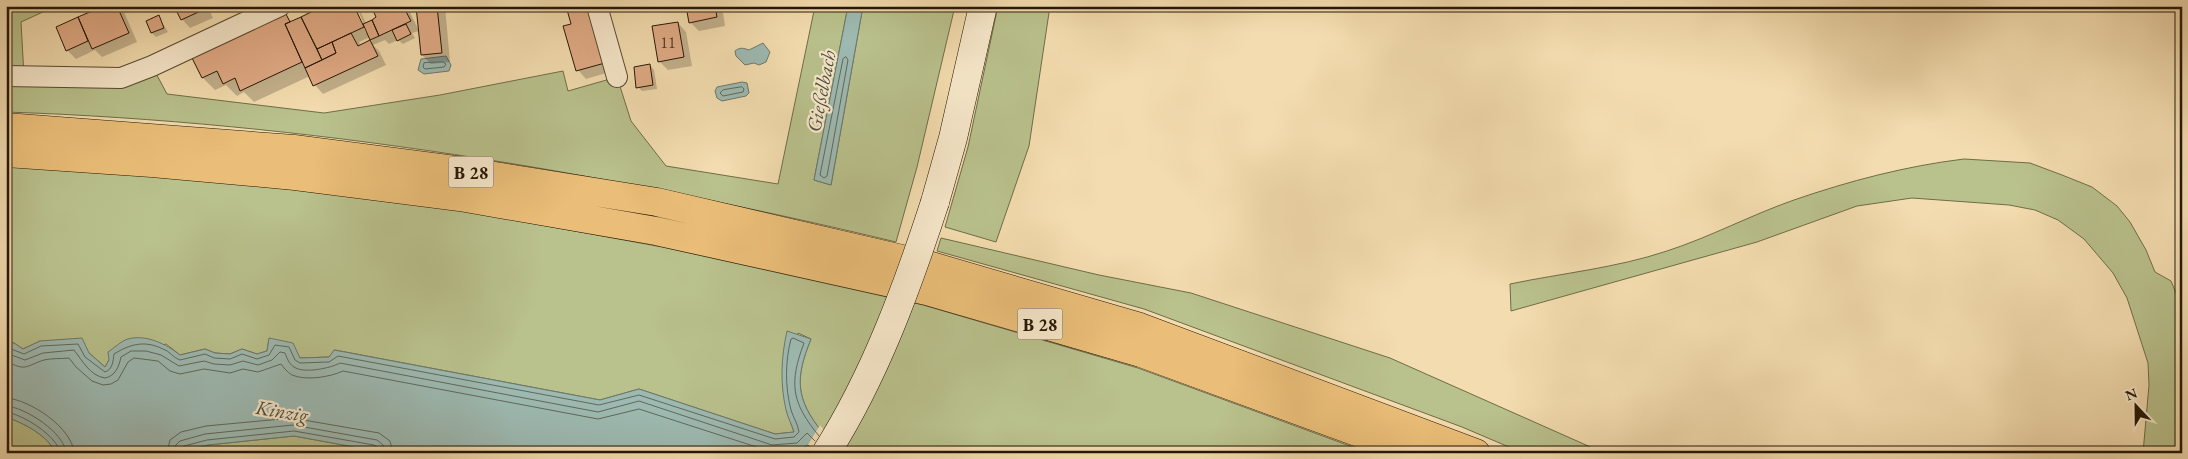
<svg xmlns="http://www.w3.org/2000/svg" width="2188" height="459" font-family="'EB Garamond',serif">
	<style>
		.green { fill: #b9c18c; stroke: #6f6c48 }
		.water { fill: #9dbab2; stroke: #6d786c }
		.pier { fill: #f3dcaf }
		.shadow { fill: #0003; fill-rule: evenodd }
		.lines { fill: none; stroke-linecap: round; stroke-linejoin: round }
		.shore { stroke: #61685b; stroke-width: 1 }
		.building { fill: #e1ab86; stroke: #251604 }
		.street-casing { stroke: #58482f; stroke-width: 22 }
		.secondary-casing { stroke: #251604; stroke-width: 29 }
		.highway-casing { stroke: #251604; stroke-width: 29 }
		.street { stroke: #f7e8cb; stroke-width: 20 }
		.secondary { stroke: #f7e8cb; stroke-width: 28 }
		.highway { stroke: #eabe78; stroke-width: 28 }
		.secondary-bridge-casing { stroke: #251604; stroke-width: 29; stroke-linecap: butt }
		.secondary-bridge { stroke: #f7e8cb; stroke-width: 28 }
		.labels { text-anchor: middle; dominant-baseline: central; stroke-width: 4.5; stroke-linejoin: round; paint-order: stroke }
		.number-label { font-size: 16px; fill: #543b24 }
		.shield { fill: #f7e8cb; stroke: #645540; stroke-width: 1 }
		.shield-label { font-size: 18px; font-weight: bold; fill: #251604 }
		.water-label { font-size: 20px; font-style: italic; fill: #4f4f41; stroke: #f7e8cb }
	</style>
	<rect width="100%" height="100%" fill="#f3dcaf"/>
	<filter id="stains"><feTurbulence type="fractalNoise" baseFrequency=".004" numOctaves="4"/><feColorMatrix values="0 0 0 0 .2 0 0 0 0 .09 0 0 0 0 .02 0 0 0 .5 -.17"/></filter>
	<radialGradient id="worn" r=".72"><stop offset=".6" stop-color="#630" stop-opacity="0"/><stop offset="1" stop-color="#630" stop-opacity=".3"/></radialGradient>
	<path class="green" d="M6 6H56L21 22 24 76 152 66 167 94 324 113 440 95 563 71 568 91 617 77 631 121 666 166 778 184 815 6H848L814 180 831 185 863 6H955L917 167 896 242C605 172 306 122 6 112Z
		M998 6H1050L1029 146 996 242 945 227 968 147Z
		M1964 159 2030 163 2062 175 2092 187 2117 206 2130 222 2146 250 2155 272 2171 281 2182 307V453H2143L2149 385 2148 363 2127 298 2113 273 2084 239 2058 220 2035 210 2009 205 1912 198 1857 206 1757 242 1511 311 1510 284C1563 273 1616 268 1667 251 1710 237 1751 215 1794 200 1849 181 1906 166 1964 159Z
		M6 166 151 176 289 189 465 211 662 247 923 305 1138 368 1369 453H846C835 449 830 441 823 433 795 399 795 378 811 339L798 333 787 412 794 432 775 434 639 389 600 400 335 350 329 357 300 358 269 339 267 351 257 354 242 349 230 354 215 353 205 349 180 355 166 344 109 360 105 367 89 353 40 341 23 349 14 343 6 342Z
		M941 238 1099 275 1191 293 1390 358 1604 453H1523L1462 427 1144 309 937 251Z
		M6 417C24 423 47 435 56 453H6Z
		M294 436 387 453H176L208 445Z"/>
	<path class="water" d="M848 6H863L831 185 814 180Z
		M763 43 770 52 766 62 759 65 754 63 745 65 736 56 735 51C740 47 743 48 749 50Z
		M446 56 451 65 449 71 424 74 418 70 421 59Z
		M742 82 747 83 749 93 746 96 722 101 717 98 715 91 717 87Z
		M787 331 811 339C795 378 795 399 823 433 830 441 835 449 846 453H387L294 436 208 445 176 453H56C47 435 24 423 6 417V342L14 343 23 349 40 341 82 338 89 353 105 367 109 360 108 352C113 349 121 341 128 339 146 334 166 344 180 355L205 349 215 353 230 354 242 349 257 354 267 351 269 338 293 343 300 358 329 357 334 350 600 400 639 389 775 434 794 432C792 425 788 418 786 410 780 383 781 358 787 331Z"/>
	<path class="pier" d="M820 425 839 448 847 451V453H803Z"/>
	<path class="shadow" d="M107 6H118L124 12 137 42 102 57 95 50 76 59 67 50 57 28Z
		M175 6H208L213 18 190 28 182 19Z
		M326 6H353L366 33 368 32 356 6H358L366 24 378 18 372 6H407L419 31 412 33 415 38 403 44 398 40 389 44 385 40 373 45 379 51 386 65 323 94 315 85 310 76 254 102 244 92 237 96 226 85 215 90 203 78 194 58 286 16 292 22ZM370 37 372 41 361 46 359 42Z
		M418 6H445L450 62 431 64 422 55Z
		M477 6H503L483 11Z
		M687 6H722L725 26 699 31 690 22Z
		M158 17 168 32 156 37 152 33 147 22Z
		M678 23 686 32 692 66 668 70 659 61Z
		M565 27 613 71 586 79 578 70Z
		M650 65 654 70 657 89 642 91 638 87Z"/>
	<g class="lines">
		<path class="shore" d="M846 57 848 60 827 176 824 178 820 175 843 59Z
			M443 62 446 64 444 67 425 69 423 67 424 63Z
			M742 87 744 89 743 92 723 96 720 93 723 90Z
			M6 347 24 354 41 346 78 344 85 357 105 372C113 369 113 361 114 354 130 344 145 340 163 349 170 351 173 358 180 360L205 354 214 358 230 359 242 354 257 359 269 355 275 345 289 347 295 360 300 363 329 362 338 356 599 405 639 395 775 439 794 437 799 432C798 424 793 417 791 410 785 387 785 362 791 339L793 338 804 343C789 383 791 402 819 436
			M6 353 25 360 43 353 74 350C82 360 90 376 105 378 115 376 119 367 121 357L131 351H146L161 355 179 366 204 361 214 364 230 365 243 361 258 365 272 360 280 352 285 353C287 358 289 364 294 367 304 374 331 368 340 363L598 412 639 401 772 445 797 443 807 433 815 441
			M6 361C27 372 25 366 44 360 52 358 61 359 69 358L76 367 92 381 103 385 111 384 118 380 128 362 134 358 158 361 170 371 180 374 204 369 230 373 243 369 258 372 281 364C284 368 287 372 292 375 306 381 330 377 343 371L598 419 639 409 772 452 797 451 808 445 812 449
			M6 398C29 399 73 428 74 453
			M6 406C25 407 65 433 66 453
			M6 412C22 414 58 436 60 453
			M167 453 170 440 181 432 206 426 292 418 379 433 390 441 393 453
			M174 453 175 446 180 441 205 434 293 425 377 440 383 445 385 453
			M181 453 184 446 207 440 294 431 374 445 378 448 379 453"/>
	</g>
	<path class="building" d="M104 6H117L129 33 92 49 78 17Z
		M174 6H204L205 9 181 20Z
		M323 6H354L364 27 317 49 301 17Z
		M371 6H403L411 21 379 36 372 20 376 17Z
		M416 6H437L442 53 421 55Z
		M566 6H588L605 63 576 71 563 26 571 24Z
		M686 6H715L717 17 689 23Z
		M286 14 290 22 285 24 302 62 240 91 235 78 223 84 217 71 202 78 192 58Z
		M159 15 164 28 151 33 146 21Z
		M78 17 88 41 66 51 56 27Z
		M301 17 322 60 305 68 285 24Z
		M372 20 379 36 370 40 363 24Z
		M678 22 684 57 658 62 652 26Z
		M406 24 411 34 397 41 392 30Z
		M351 33 358 46 370 40 378 56 313 86 305 68 336 53 332 42Z
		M332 42 336 53 322 60 317 49Z
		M650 64 653 85 636 88 634 67Z"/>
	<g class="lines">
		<g class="street-casing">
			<path id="street" d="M597 6 617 77
				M6 76 121 78 152 66 280 6"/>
		</g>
		<g class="secondary-casing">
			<path id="secondary" d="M935 202 953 138 983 6"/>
		</g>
		<g class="highway-casing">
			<path id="highway" d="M6 127 294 149 463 171 657 202 928 265 1140 327 1476 453
				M6 153 152 163 295 176 460 197 656 231 927 291 1141 353 1414 453"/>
		</g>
		<use href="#street" class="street"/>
		<use href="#secondary" class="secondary"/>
		<use href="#highway" class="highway"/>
		<g class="secondary-bridge-casing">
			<path id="secondary-bridge" d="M826 453C875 376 907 288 935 202"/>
		</g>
		<use href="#secondary-bridge" class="secondary-bridge"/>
	</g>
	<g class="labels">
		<g class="number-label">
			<text x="668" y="42">11</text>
		</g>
		<g class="shield">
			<rect x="448.5" y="156.5" width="45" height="31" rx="4"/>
			<rect x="1017.5" y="308.5" width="45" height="31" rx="4"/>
		</g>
		<g class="shield-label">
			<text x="471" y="172">B 28</text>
			<text x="1040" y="324">B 28</text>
		</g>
		<g class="water-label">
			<text transform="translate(821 91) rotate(-79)">Gießelbach</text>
			<text transform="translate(282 411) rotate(9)">Kinzig</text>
		</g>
	</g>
	<rect width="2188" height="459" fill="none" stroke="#f3dcaf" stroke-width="25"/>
	<rect x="8" y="8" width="2173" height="444" fill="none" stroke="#251604" stroke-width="2.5"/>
	<rect x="12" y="12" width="2163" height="434" fill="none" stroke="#251604"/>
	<g transform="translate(2136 406) rotate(338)" stroke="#f7e8cb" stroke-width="4" paint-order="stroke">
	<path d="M0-4L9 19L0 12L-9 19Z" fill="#251604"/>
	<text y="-8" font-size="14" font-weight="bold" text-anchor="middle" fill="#251604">N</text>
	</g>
	<rect width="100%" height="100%" filter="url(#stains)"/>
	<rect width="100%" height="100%" fill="url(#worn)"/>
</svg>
